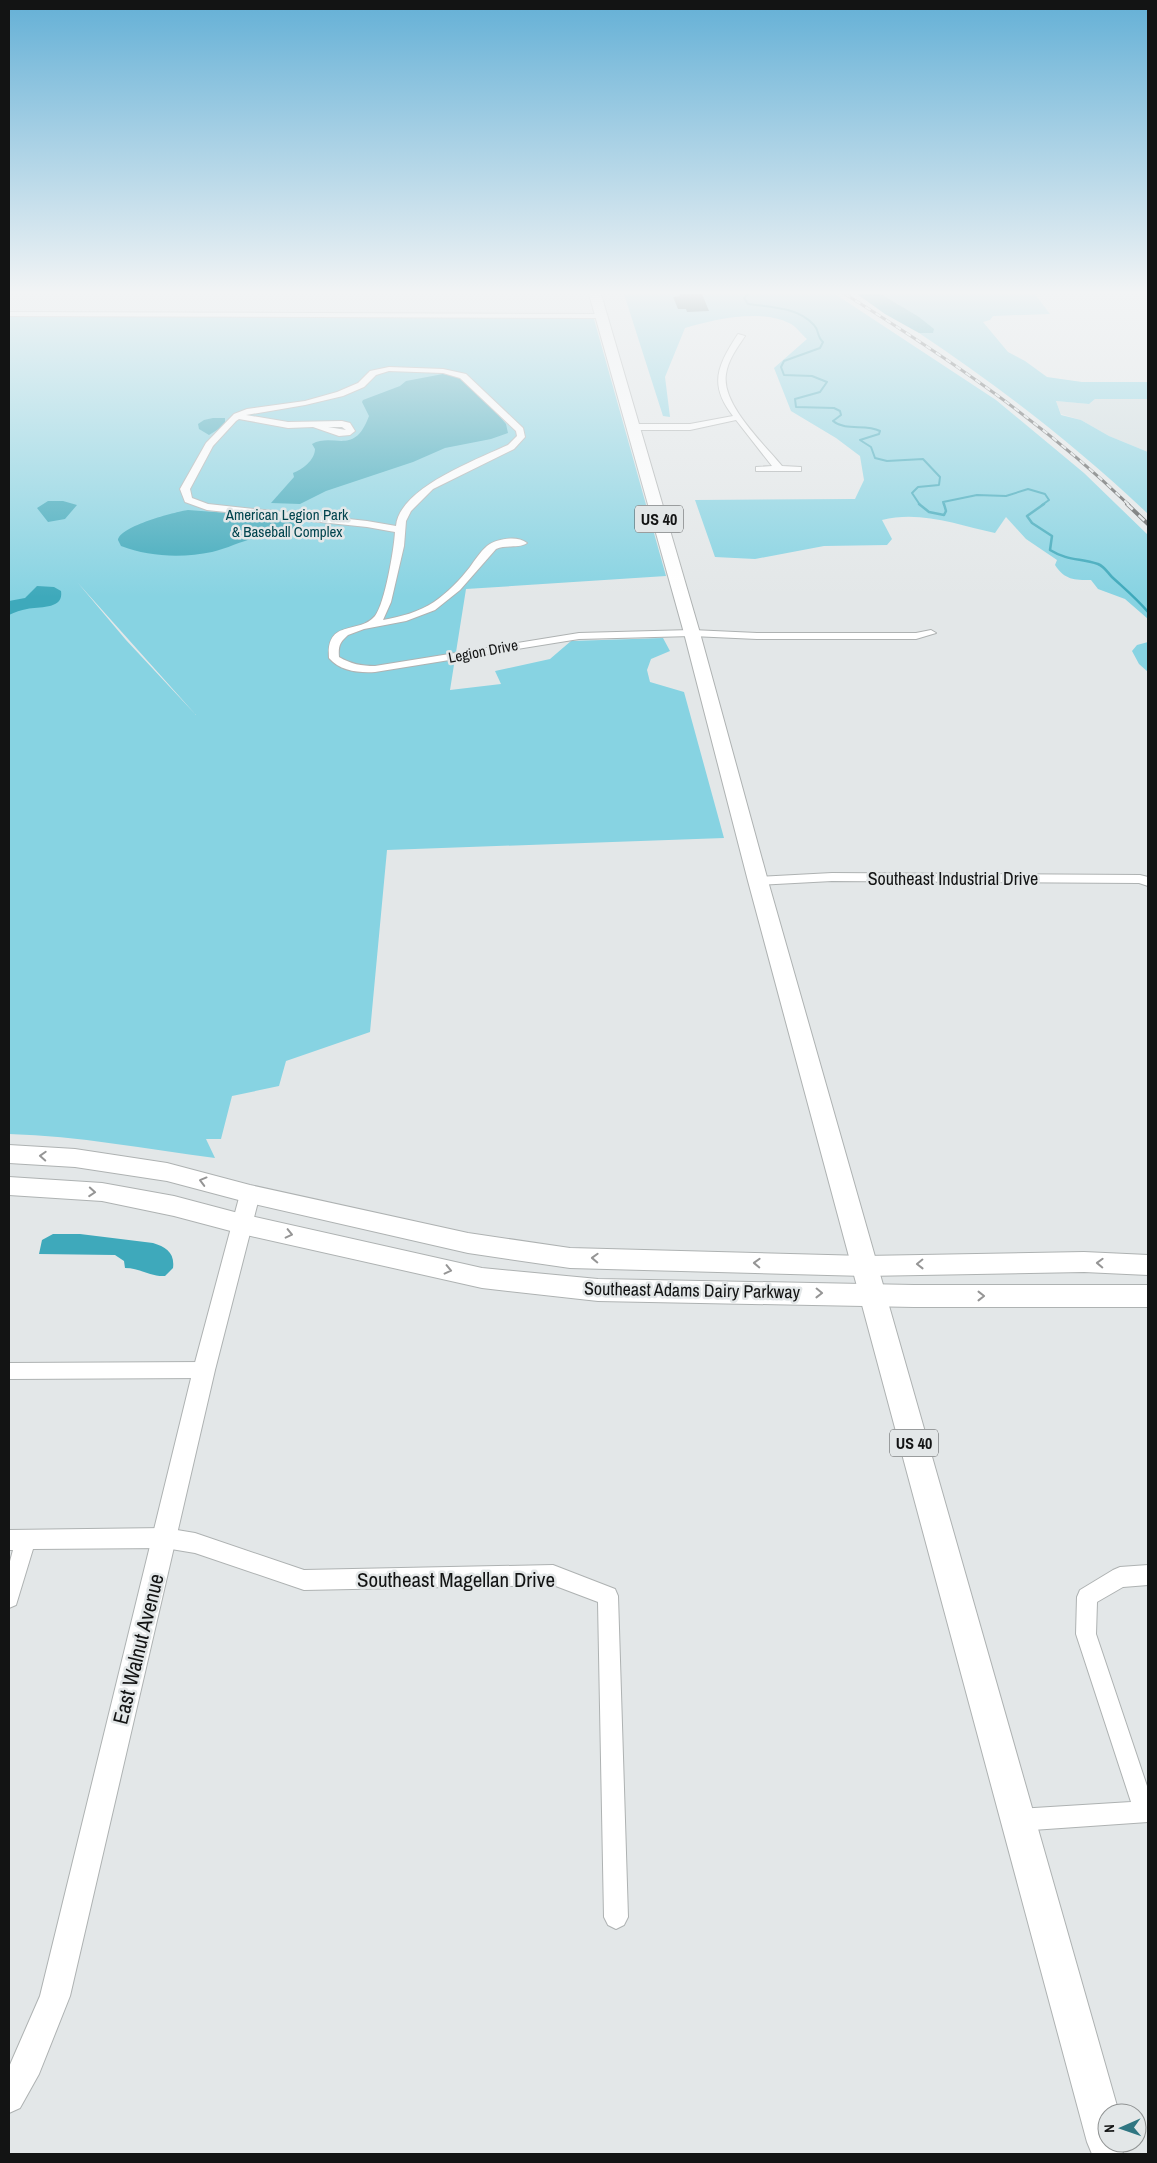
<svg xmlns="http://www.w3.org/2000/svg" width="1157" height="2163" font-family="'Archivo Narrow',sans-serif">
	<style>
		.built { fill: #d0dddf }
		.green { fill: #87d3e2; fill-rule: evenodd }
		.water { fill: #3ea9bb }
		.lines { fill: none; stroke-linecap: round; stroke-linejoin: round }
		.stream-far1 { stroke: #3ea9bb; stroke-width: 2 }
		.stream { stroke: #3ea9bb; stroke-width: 2.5 }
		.building { fill: #214c54 }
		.minor-casing { stroke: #aeb2b2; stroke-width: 2 }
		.tertiary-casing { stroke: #aeb2b2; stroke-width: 2 }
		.secondary-casing { stroke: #aeb2b2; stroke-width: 2 }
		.primary-casing { stroke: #aeb2b2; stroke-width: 2 }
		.minor { fill: #fff; fill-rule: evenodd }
		.tertiary { fill: #fff; fill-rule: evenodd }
		.secondary { fill: #fff; fill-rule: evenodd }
		.primary { fill: #fff; fill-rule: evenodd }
		.rail-far1-casing { stroke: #5a5c5c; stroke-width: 3 }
		.rail-casing { stroke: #5a5c5c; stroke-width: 4 }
		.rail-far1 { stroke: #e3e7e8; stroke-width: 2; stroke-dasharray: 6; stroke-linecap: butt }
		.rail { stroke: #e3e7e8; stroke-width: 2.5; stroke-dasharray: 8; stroke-linecap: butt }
		.oneway { stroke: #959595 }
		.labels { text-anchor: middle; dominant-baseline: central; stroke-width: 5; stroke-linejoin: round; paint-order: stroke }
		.far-park-label { font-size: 15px; fill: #01444e; stroke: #e3e7e8 }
		.far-street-label { font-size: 15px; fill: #131414; stroke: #e3e7e8 }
		.shield { fill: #e3e7e8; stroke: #515354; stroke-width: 1 }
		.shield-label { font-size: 16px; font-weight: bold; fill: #131414 }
		.street-label { font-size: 18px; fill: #131414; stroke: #e3e7e8 }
		.near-street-label { font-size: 21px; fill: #131414; stroke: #e3e7e8 }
	</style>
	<rect width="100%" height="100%" fill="#e3e7e8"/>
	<path class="built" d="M1095 399H1148V452L1109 436 1081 420 1061 414 1056 401 1089 404Z"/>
	<path class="green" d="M624 294H835L996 400 1084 473 1148 535V619L1125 599 1098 589 1091 580C1074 580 1065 580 1055 565L1057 560 1026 539 1006 517 995 533C958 525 920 510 882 520L892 539 887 545 824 546 755 559 715 557 695 500 855 499 864 480 860 456 836 438 791 411 774 368 807 339C801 334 796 326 789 323 760 309 715 319 685 328L665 377 670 417 663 416Z
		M881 294H1035L1050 314 993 316 990 320 983 322 1008 352 1025 361 1047 377 1082 382H1148V399H1095L1089 404 1056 401 1061 415 1081 420 1109 436 1148 452V514C1078 447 1000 387 919 333H933L898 304Z
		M9 314 548 316 594 319 666 576 466 589 450 690 501 684 495 671 550 659 571 641 663 638 670 651 651 659 647 670 650 682 684 692 724 838 387 850 370 1032 286 1061 279 1086 232 1096 221 1139H206L215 1158C146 1149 79 1136 9 1134ZM78 583 196 715 126 640Z
		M1148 642V672L1139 664 1132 651 1137 645Z"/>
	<path class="water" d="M857 294H881L919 317 934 329 933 333H919L885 314Z
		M443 374C471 376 490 405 506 424L508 433 491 439 445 448 413 462 326 491 300 504 271 503 294 477 293 473C302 470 315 460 315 449L312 444C334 432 354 457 369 416L362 402 363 400 400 386 406 381Z
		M213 418H225V425L209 435 199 429 198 424 204 420Z
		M48 501H63L77 505 65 519 48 522 37 508Z
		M188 510 280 517 293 521 295 525 292 533C284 539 274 534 263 536 246 539 229 548 212 552 183 558 149 557 121 546L118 540C120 526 175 512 188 510Z
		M37 586 54 587 61 591C64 610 39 606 27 609 21 610 15 612 9 615V601L25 598Z
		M53 1234H80L153 1243C166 1247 175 1253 173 1268L165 1276C151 1277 140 1268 125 1268L124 1261 115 1255 39 1254 42 1240Z"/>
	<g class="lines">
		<path class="stream-far1" d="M748 294 744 298 748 304C770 307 798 307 814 325 819 330 817 337 823 342L820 348 784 361 781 367 784 375 812 376 827 382 820 392 795 399 796 407 834 408 840 411 841 415 833 421C847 432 865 423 880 431L879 434 860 440 871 447 875 458 887 461 923 459 940 477 939 485 918 487 912 493 920 505
			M944 505 943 502 977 495 1006 496 1028 489 1045 494 1049 500 1042 505"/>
		<path class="stream" d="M919 504 929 512 944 515 946 511 944 504
			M1044 504 1027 516 1032 523 1052 536 1050 550C1068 561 1080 558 1098 564 1105 567 1107 572 1112 577 1125 589 1137 599 1148 612"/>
	</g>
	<path class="building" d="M679 294H702L709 311 687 312 686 309H678L673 297 680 296Z"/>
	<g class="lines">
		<g class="minor-casing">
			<path id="minor" d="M9 312 601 314 605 316 601 318 9 316Z
				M738 334 745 336C737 348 728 360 726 374 721 404 763 443 782 466L801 467V471H756V467L772 466 736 420 690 430H633L629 427 633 424H690L733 416C708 384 718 365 738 334Z
				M389 367 443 369 466 374 523 428 525 437 514 449 433 489 411 511 406 521 404 546 391 602 383 620C400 617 419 612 434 602 447 593 460 580 470 567 475 560 480 552 487 546 496 539 517 535 527 543 519 549 506 544 496 549L460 590 435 610 406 621 364 629 348 635C340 642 338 646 339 657 351 664 361 666 375 666L579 633 692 630 757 633H916L931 630 936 633 916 639H757L692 636 579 639 375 672C359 673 340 671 329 658 326 618 359 635 375 616 385 603 394 549 395 532L367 527 207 510 185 502 180 489 206 443 234 414 247 409 305 401 337 392 358 383 370 371ZM389 371 443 373 460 378 516 431 517 436 508 445C478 459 399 488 396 526L367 521 208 504 192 498 190 489 213 446 236 421 239 419 288 428 313 427 339 436 350 435 355 431 350 423 342 421 288 422 246 415 305 405 343 396 364 387 376 375ZM328 427H342L346 430Z
				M832 873 1140 875 1148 877V886L1139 883 832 881 758 885 751 881 758 877Z
				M204 1362 210 1364 213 1370 210 1376 204 1378 9 1379V1363Z
				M165 1528 195 1533 304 1570 553 1565 615 1589 618 1596 628 1917 624 1925 616 1929 608 1925 604 1917 598 1602 553 1585 304 1590 195 1553 165 1548 33 1549 16 1605 9 1608V1565L13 1550H9V1530Z
				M1148 1565V1585L1123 1587 1097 1602 1096 1634 1148 1789V1822L1018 1831 1010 1828 1007 1820 1010 1812 1018 1809 1131 1802 1076 1634 1077 1597 1080 1590 1113 1570 1120 1567Z"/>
		</g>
		<g class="tertiary-casing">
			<path id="tertiary" d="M250 1186 257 1188 260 1194 215 1370 70 1996 39 2074 20 2108 9 2113V2067L40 1996 193 1370 240 1194 243 1188Z"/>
		</g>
		<g class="secondary-casing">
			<path id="secondary" d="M9 1145 75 1149 167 1163 250 1185 468 1233 570 1248 865 1256 1084 1252 1148 1255V1275L1084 1272 865 1276 570 1268 468 1253 250 1203 167 1181 75 1167 9 1163Z
				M9 1177 102 1183 174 1196 242 1214 482 1268 598 1279 914 1285H1148V1307H914L598 1301 482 1288 242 1234 174 1216 102 1201 9 1195Z"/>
		</g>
		<g class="primary-casing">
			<path id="primary" d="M589 294H601L700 633 768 881 1119 2113H1107V2143H1127L1122 2154H1092L1087 2142 748 881 684 633Z"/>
		</g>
		<use href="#minor" class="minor"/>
		<use href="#tertiary" class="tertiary"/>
		<use href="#secondary" class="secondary"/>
		<use href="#primary" class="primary"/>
		<g class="rail-far1-casing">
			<path id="rail-far1" d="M845 294C946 357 1043 422 1129 505"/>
		</g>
		<g class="rail-casing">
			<path id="rail" d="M1127 504 1148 524"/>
		</g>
		<use href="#rail-far1" class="rail-far1"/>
		<use href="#rail" class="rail"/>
	</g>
	<defs><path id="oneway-chevron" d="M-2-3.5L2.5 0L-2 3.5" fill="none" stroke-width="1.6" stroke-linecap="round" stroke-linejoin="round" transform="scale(1.25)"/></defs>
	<g class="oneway">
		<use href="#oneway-chevron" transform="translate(43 1156) rotate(-177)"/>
		<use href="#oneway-chevron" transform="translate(203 1181) rotate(-165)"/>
		<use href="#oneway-chevron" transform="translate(92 1192) rotate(4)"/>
		<use href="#oneway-chevron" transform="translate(289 1234) rotate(13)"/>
		<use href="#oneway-chevron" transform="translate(595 1258) rotate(-178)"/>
		<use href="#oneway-chevron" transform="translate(757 1263) rotate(-178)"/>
		<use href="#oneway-chevron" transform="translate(1100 1263) rotate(-178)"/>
		<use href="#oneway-chevron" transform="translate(920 1264) rotate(179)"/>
		<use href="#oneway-chevron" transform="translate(448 1270) rotate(13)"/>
		<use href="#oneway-chevron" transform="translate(819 1293) rotate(1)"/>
		<use href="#oneway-chevron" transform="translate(981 1296)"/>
	</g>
	<linearGradient id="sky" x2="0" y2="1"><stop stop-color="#64b0d6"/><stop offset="0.49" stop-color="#f2f4f5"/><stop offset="1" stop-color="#f2f4f5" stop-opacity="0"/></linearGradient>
	<rect width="1157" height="597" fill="url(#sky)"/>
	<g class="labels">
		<g class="far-park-label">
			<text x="287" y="514">American Legion Park<tspan x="287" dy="17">&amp; Baseball Complex</tspan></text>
		</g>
		<g class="far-street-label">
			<text transform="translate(483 651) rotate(-11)">Legion Drive</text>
		</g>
		<g class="shield">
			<rect x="635" y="505.5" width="48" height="27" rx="4"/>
			<rect x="890" y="1429.5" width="48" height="27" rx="4"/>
		</g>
		<g class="shield-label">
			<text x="659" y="519">US 40</text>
			<text x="914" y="1443">US 40</text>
		</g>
		<g class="street-label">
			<text x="953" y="878">Southeast Industrial Drive</text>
			<text transform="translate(692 1290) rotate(1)">Southeast Adams Dairy Parkway</text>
		</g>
		<g class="near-street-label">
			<text x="456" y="1579">Southeast Magellan Drive</text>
			<text transform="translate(138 1649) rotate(-76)">East Walnut Avenue</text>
		</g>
	</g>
	<rect width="1157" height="2163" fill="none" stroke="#131414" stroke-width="20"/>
	<g transform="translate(1122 2128) rotate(268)"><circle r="24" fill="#e3e7e8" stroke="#909393"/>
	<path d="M0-4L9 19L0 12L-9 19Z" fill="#2f7682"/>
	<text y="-8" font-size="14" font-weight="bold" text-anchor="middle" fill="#131414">N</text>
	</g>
</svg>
